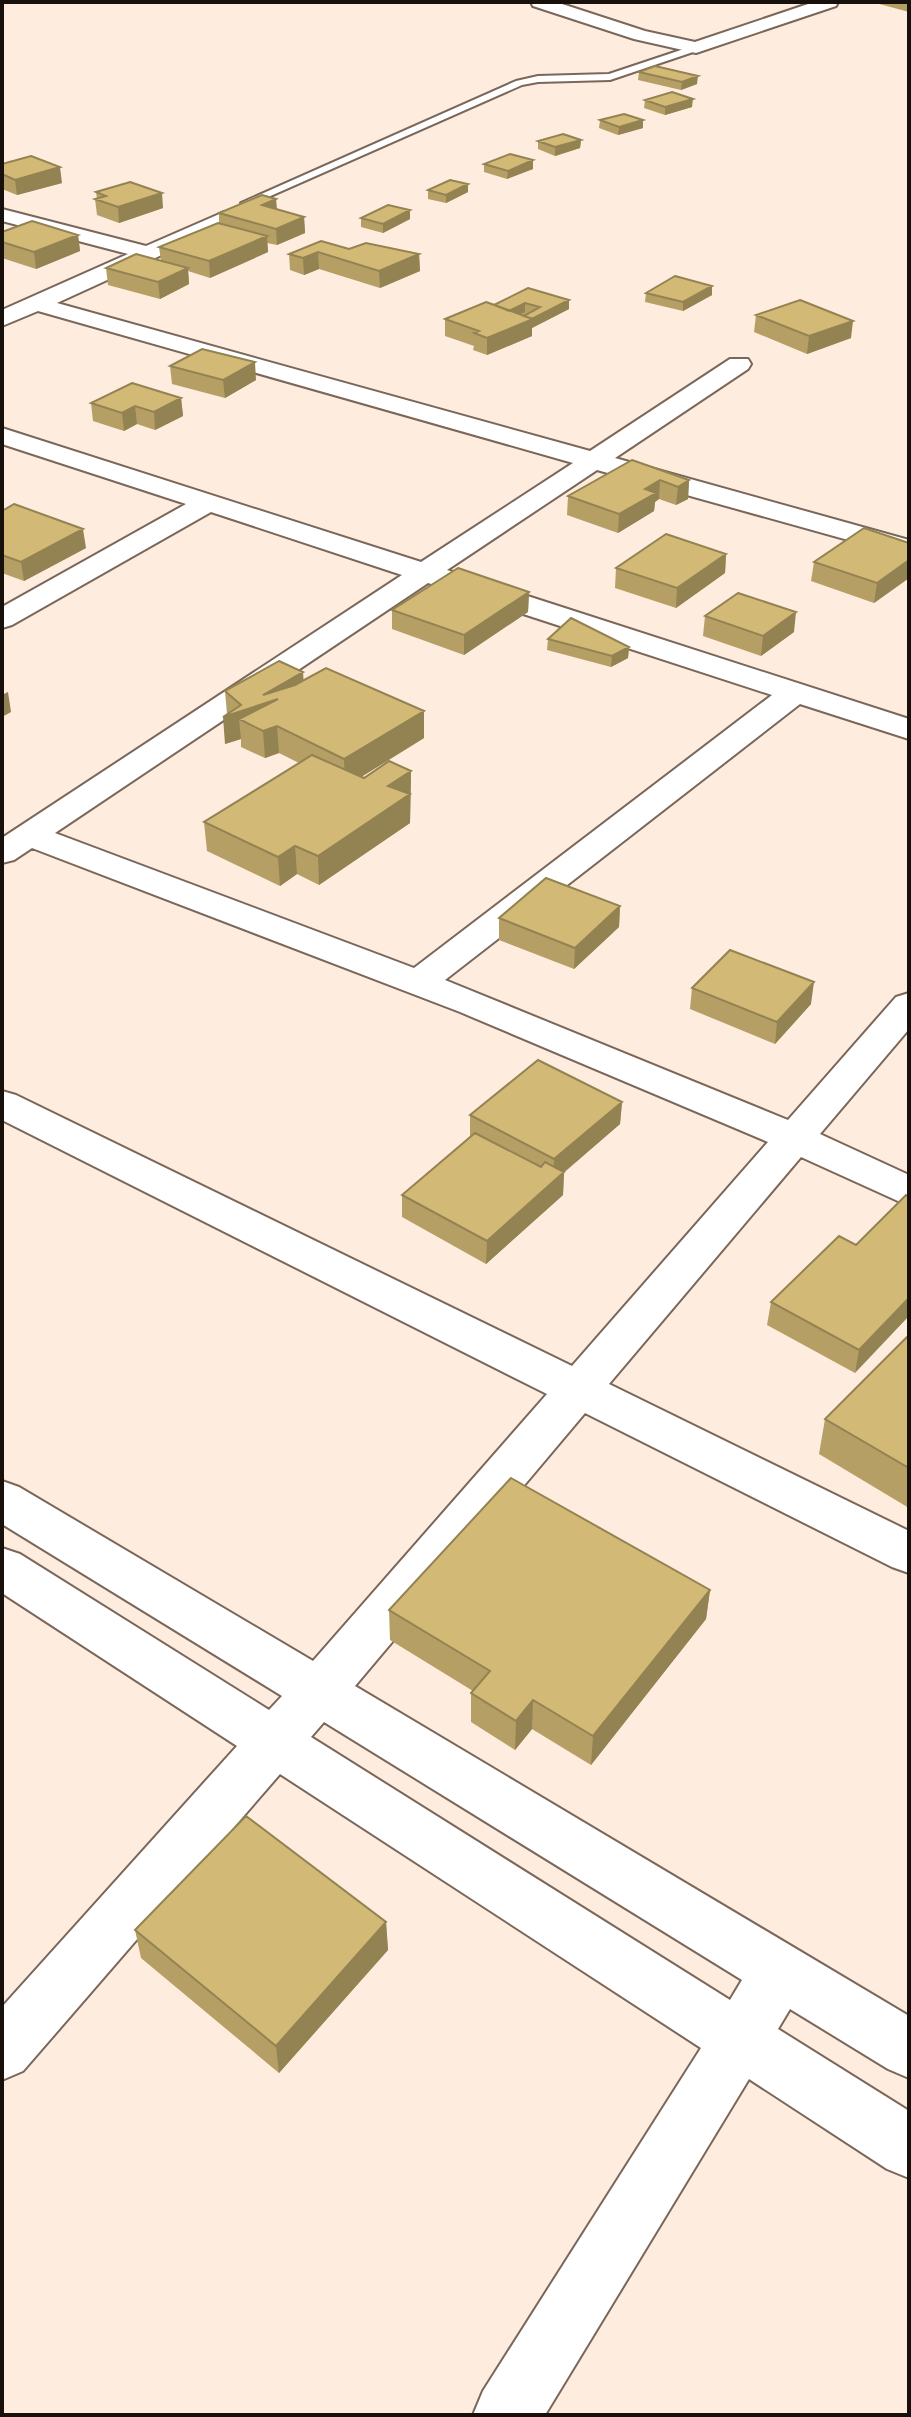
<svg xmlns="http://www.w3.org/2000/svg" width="911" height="2417" font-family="Roboto,sans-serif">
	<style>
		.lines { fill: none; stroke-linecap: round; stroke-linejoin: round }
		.service-casing { stroke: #7a6759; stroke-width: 4 }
		.minor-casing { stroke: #7a6759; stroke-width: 4 }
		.service { fill: #fff; fill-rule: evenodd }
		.minor { fill: #fff; fill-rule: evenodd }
		.wall { fill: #b59f65 }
		.shaded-wall { fill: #938252 }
		.building { fill: #d2b975; stroke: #938252; stroke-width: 2 }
	</style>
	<rect width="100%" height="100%" fill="#feecdf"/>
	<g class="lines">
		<g class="service-casing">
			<path id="service" d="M696 45 699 50 610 80 538 82 522 85 250 205 241 203 516 81 538 76 609 74Z"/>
		</g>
		<g class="minor-casing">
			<path id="minor" d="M531 2H556L645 31 695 42 814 2H838L836 6 696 53 634 39 533 6Z
				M2 209 146 246 224 212H238L242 216 238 220 57 303 590 451 730 359H748L751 364 748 369 615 458 909 540V557L597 470 447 570 909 719V739L800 704 445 980 788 1120 896 997 909 993V1029L820 1134 909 1175V1206L801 1157 609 1384 909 1531V1573L892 1567 585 1413 355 1686 909 2016V2078L888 2069 790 2009 778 2029 909 2111V2178L887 2169 749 2079 545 2415H473L483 2391 701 2048 280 1774 23 2071 2 2080V2007L237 1746 2 1593V1548L20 1554 269 1710 282 1696 2 1524V1481L19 1487 313 1661 547 1394 2 1120V1091L16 1095 572 1366 768 1142 460 1012 32 848 14 860 2 863V838L402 575 211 512 12 625 2 628V607L186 504 2 444V428L421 562 573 463 38 311 2 326V310L128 254 2 221ZM428 583 772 695 414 968 55 833ZM324 1722 742 1980 730 2000 311 1737Z"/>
		</g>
		<use href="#service" class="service"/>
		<use href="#minor" class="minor"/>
	</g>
	<path class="wall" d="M872 2H909V12Z
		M639 72 697 84 681 90 638 80Z
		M645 100 692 107 665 115 644 108Z
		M600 120 643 128 618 135 599 128Z
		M581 140 580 148 555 156 538 149V141Z
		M533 160V169L507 179 484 172V164Z
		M2 164 62 183 17 195 2 189Z
		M428 190 468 192 446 203 428 199Z
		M96 192 163 208 119 223 97 215 95 199H97Z
		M276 199 277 210 304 217 305 233 277 245 267 243 268 252 210 278 188 271 189 284 160 299 108 285 106 268 161 261 159 247 219 223V213Z
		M361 218 410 219 383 233 361 227Z
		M2 232 78 235 80 251 36 269 2 258Z
		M349 249 419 254 420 271 380 288 319 269 304 275 290 270 289 254Z
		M712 286V295L683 311 645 302 646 293Z
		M569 300V309L532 328V336L487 355 473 350 474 346 445 336V319L494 305Z
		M756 315 851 338 807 354 754 332Z
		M170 366 256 380 225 398 172 384Z
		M181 398 183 416 155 430 137 424 124 431 93 421 91 403Z
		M632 460 689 480 688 499 676 505 659 499 655 502 654 511 618 533 567 515 568 496Z
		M2 511 86 548 24 581 2 573Z
		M909 543V578L874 603 811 581 814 562Z
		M726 554 725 573 676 608 615 588 616 568Z
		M529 592 528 612 464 655 392 629V610Z
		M705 616 794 632 761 656 703 636Z
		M548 639 629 647 628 658 611 667 547 650Z
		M304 680 424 738 361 777 364 778 411 771 410 823 319 885 297 874 280 886 207 851 204 822 299 763 279 753 265 758 241 747V739L225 744 227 714 225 691Z
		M620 906 619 927 574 969 499 940V918Z
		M692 988 811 1004 775 1044 690 1009Z
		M622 1102 620 1124 564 1172 563 1195 486 1264 402 1217V1195L470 1137V1115Z
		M909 1197 855 1373 767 1325 771 1302 856 1245Z
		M909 1335V1508L819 1454 825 1419Z
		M710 1590 706 1619 591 1765 532 1729 515 1750 471 1722V1693L473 1691 390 1640 389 1610Z
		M386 1922 388 1950 279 2073 141 1958 135 1930Z"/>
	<path class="shaded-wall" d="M698 76 697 84 681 90 682 82Z
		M693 99 692 107 665 115V107Z
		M643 120V128L618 135 619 127Z
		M581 140 580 148 555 156V147Z
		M533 160V169L507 179 508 171Z
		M60 167 62 183 17 195 15 180Z
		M468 184V192L446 203V195Z
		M162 193 163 208 119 223 118 207Z
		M276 199 277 215 262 205Z
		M410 210V219L383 233V224Z
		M304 217 305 233 277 245 276 229Z
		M78 235 80 251 36 269 34 252Z
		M267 236 268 252 210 278 209 261Z
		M318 252 319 269 304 275 303 258Z
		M419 254 420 271 380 288 379 271Z
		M188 268 189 284 160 299 158 282Z
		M712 286V295L683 311V302Z
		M569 300V309L532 328V336L487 355V338Z
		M525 303V312L504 322V313Z
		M853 321 851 338 807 354 809 336Z
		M255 362 256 380 225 398 223 380Z
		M181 398 183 416 155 430 154 412Z
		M135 406 137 424 124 431 122 413Z
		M660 480 659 499 655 502 654 511 618 533 619 514 645 489Z
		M689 480 688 499 676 505 678 487Z
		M83 529 86 548 24 581 21 562Z
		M726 554 725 573 676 608 677 588Z
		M909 560V578L874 603 877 583Z
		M529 592 528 612 464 655V635Z
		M796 612 794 632 761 656 763 636Z
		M629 647 628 658 611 667 612 656Z
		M303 672 305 699 277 726 279 753 265 758 263 731 239 719 241 739 225 744 223 717Z
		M8 692 11 712 2 717V695Z
		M424 711V738L345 787 344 759Z
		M411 771 410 823 319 885 318 856 388 786Z
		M295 846 297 874 280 886 278 857Z
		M620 906 619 927 574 969 575 948Z
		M814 982 811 1004 775 1044 777 1022Z
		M622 1102 620 1124 553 1182 554 1159Z
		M564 1172 563 1195 486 1264 487 1241Z
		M909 1298V1316L855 1373 859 1350Z
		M710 1590 706 1619 591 1765 593 1736Z
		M533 1700 532 1729 515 1750 516 1721Z
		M386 1922 388 1950 279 2073 276 2046Z"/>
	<path class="building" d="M655 66 698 76 682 82 639 72Z
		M672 92 693 99 665 107 645 100Z
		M624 114 643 120 619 127 600 120Z
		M563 134 581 140 555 147 538 141Z
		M510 154 533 160 508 171 484 164Z
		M31 156 60 167 15 180 2 174V164Z
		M450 180 468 184 446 195 428 190Z
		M130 182 162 193 118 207 95 199 106 196 96 192Z
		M262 195 276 199 262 205 304 217 276 229 219 213Z
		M388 205 410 210 383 224 361 218Z
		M32 221 78 235 34 252 2 242V232Z
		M218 223 267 236 209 261 159 247Z
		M321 241 349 249 366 243 419 254 379 271 318 252 303 258 289 254Z
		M136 254 188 268 158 282 106 268Z
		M675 276 712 286 683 302 646 293Z
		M528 288 569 300 532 319H533L524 316 540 307 525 303 509 311 494 305Z
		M800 300 853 321 809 336 756 315Z
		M486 302 533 319 487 338 474 333 479 331 445 319Z
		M202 349 255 362 223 380 170 366Z
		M132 383 181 398 154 412 135 406 122 413 91 403Z
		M632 460 689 480 678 487 660 480 645 489 656 493 619 514 568 496Z
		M14 504 83 529 21 562 2 555V511Z
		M864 528 909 543V560L877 583 814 562Z
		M666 534 726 554 677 588 616 568Z
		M458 568 529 592 464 635 392 610Z
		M738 593 796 612 763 636 705 616Z
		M571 618 629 647 612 656 548 639Z
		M279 661 303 672 263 695 295 685 326 668 424 711 344 759 277 726 263 731 239 719 278 699 223 717 241 705 225 691Z
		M312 755 364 778 389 761 411 771 388 786 410 794 318 856 295 846 278 857 204 822Z
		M546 878 620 906 575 948 499 918Z
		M730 950 814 982 777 1022 692 988Z
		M538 1060 622 1102 554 1159 470 1115Z
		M475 1133 541 1167 545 1162 564 1172 487 1241 402 1195Z
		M906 1195 909 1197V1298L859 1350 771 1302 839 1236 856 1245Z
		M909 1335V1468L825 1419Z
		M511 1478 710 1590 593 1736 533 1700 516 1721 471 1693 490 1671 389 1610Z
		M246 1816 386 1922 276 2046 135 1930Z"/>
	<rect width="911" height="2417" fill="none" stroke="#18110b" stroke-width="8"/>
</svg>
